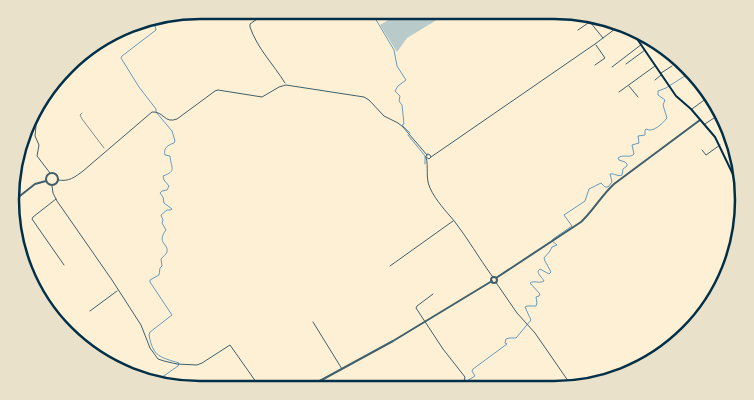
<svg xmlns="http://www.w3.org/2000/svg" width="754" height="400" font-family="Barlow,sans-serif">
	<style>
		.green { fill: #b9caca }
		.lines { fill: none; stroke-linecap: round; stroke-linejoin: round }
		.stream { stroke: #669bbc; stroke-width: 1 }
		.path { stroke: #003049; stroke-width: 0.5 }
		.minor { stroke: #3f606c; stroke-width: 1 }
		.tertiary { stroke: #3f606c; stroke-width: 2 }
		.secondary { stroke: #003049; stroke-width: 2 }
		.rim { fill: none; stroke: #003049; stroke-width: 2.5 }
	</style>
	<rect width="100%" height="100%" fill="#fdf0d5"/>
	<path class="green" d="M405 10H453L407 38 397 52 380 25Z"/>
	<g class="lines">
		<path class="stream" d="M363 10 366 14 373 15 375 18 394 50 397 66 406 80 398 86 395 91 400 96 399 101 402 105 404 124 402 125 410 133
			M149 18 155 26 156 30 122 56 121 58 139 87 156 109V112L172 131 175 141 174 143C168 145 163 148 165 155L170 156C171 168 177 171 163 176L164 180 169 186 167 190 162 191 160 193 163 197 164 203 172 209 171 210H167L161 215 163 220 162 223 166 230C156 243 169 244 167 252 166 255 163 256 161 259L162 266 160 268 159 275 150 280V282L172 315 150 332 149 335C153 357 160 357 179 363L178 366 158 380
			M408 135 425 156V164
			M454 389 475 376 472 371 473 369 507 344 505 343 506 339 509 338H516L531 320 525 307 527 306H536L537 303 536 297 539 296 540 294 530 283C534 280 539 284 544 281 542 277 538 275 538 271L540 269 549 274 551 272 545 261 544 258 550 251 552 247 557 245 552 241 553 239 572 226 564 215 585 201 589 189 601 183 605 187H608L612 182 610 174C614 173 618 177 622 175L623 169 627 166V164L625 162 619 160 618 158C623 154 628 158 633 155L634 154 632 145 639 143 638 136 645 135V130L646 129C653 133 662 124 667 118L663 105 665 100 658 95V91L666 88 691 72"/>
		<path class="path" d="M82 113 80 115 82 119 104 148"/>
		<path class="minor" d="M270 10 250 24V27C257 48 274 65 285 83
			M550 14 555 10
			M590 22 603 38
			M578 30 594 19
			M626 64 645 50
			M595 65 605 58 596 45
			M612 67 642 44
			M661 73 672 66
			M655 80 661 75
			M629 86 638 97
			M619 92 655 66
			M692 109 707 98
			M32 116 36 126 35 136 39 145 37 156 50 173
			M705 124 720 114
			M702 150 706 155 720 145
			M428 154 430 155 431 157 429 159 426 157Z
			M426 157C429 167 425 177 430 188 436 201 446 211 455 222 468 239 479 258 492 276L494 277
			M431 157 595 44 619 26
			M58 180C69 182 75 177 83 171L152 112C164 111 164 124 177 119L215 91 218 90 262 97 279 87 286 85 364 97 369 100 384 116 398 123 403 127 427 155
			M52 186 53 193 57 201 112 280 141 325 150 348 158 359 164 361 177 364 197 365 202 363 230 345 261 389
			M56 199 33 217 32 219 64 265
			M730 261V258L732 255
			M390 266 453 221
			M496 282 497 284 517 313 535 333 573 388
			M433 294 417 306 416 308 443 349 465 377 464 381 452 389
			M90 311 117 291
			M313 322 342 369
			M686 329V327L697 318
			M265 389 271 386 277 387 280 389"/>
		<path class="tertiary" d="M46 179a6 6 0 1 1 12 0a6 6 0 1 1-12 0Z
			M11 203 35 184 46 181
			M491 280a3 3 0 1 1 6 0a3 3 0 1 1-6 0Z
			M496 278 581 222C593 211 601 196 614 184L700 120
			M305 389 393 341 492 281"/>
		<path class="secondary" d="M631 30 676 96 691 109 715 137 740 189"/>
	</g>
	<path d="M0 0H754V400H0ZM200 19H554A181 181 0 0 1 735 200V200A181 181 0 0 1 554 381H200A181 181 0 0 1 19 200V200A181 181 0 0 1 200 19Z" fill="#e9e1ca" fill-rule="evenodd"/>
	<path class="rim" d="M200 19H554A181 181 0 0 1 735 200V200A181 181 0 0 1 554 381H200A181 181 0 0 1 19 200V200A181 181 0 0 1 200 19Z"/>
</svg>
